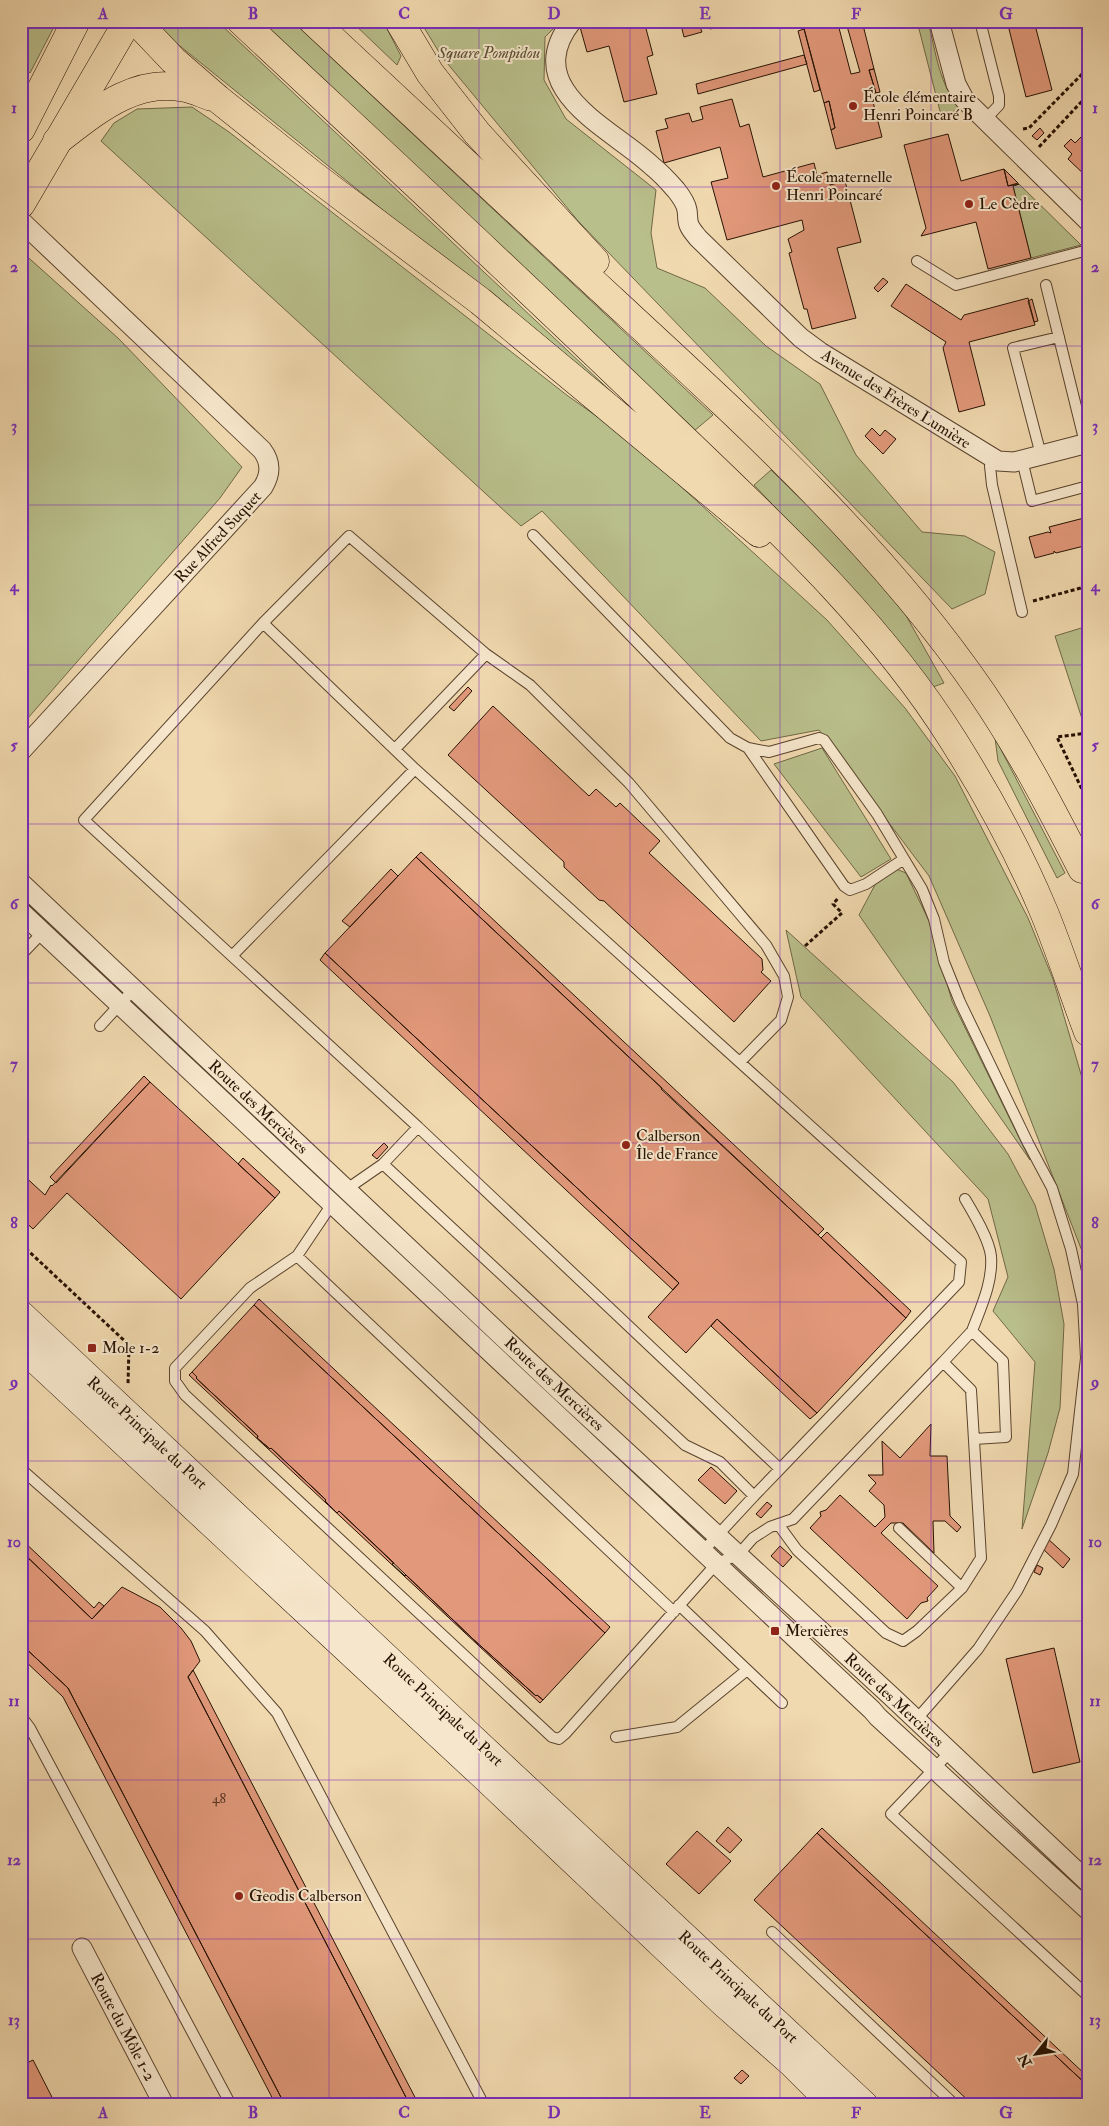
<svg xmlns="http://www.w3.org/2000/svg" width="1109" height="2126" font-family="'IM FELL Double Pica',serif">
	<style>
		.green { fill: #b9bf8b; stroke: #706846 }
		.building { fill: #e2997b; stroke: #261102; fill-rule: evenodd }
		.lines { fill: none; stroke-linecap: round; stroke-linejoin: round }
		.lane-casing { stroke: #59432d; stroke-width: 12 }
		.street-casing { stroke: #59432d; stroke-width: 21 }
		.secondary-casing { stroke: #261102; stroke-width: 29 }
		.primary-casing { stroke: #261102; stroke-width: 29 }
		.highway-casing { stroke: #261102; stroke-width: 29 }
		.path { stroke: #261102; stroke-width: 3; stroke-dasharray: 4 2.5; stroke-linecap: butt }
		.lane { stroke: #f6e6cb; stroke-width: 10 }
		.street { stroke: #f6e6cb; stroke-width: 19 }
		.secondary { stroke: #f6e6cb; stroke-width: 28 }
		.primary { stroke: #f1d9af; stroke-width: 28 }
		.highway { stroke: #f1d9af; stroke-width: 28 }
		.grid { fill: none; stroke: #7b2cbf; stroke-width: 1; stroke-opacity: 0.55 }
		.poi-dot { fill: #8f2418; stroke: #f6e6cb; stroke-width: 2 }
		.labels { text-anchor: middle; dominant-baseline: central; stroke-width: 4; stroke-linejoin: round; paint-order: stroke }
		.number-label { font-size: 14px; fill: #553320 }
		.park-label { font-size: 16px; font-style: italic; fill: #594e32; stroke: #f6e6cb }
		.poi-label { font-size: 16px; fill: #261102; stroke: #f6e6cb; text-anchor: start }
		.street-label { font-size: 16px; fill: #261102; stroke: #f6e6cb }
		.neatline { fill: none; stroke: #7b2cbf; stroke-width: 2 }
		.grid-label { font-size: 16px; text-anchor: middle; font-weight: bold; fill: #7b2cbf }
	</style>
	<rect width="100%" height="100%" fill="#f1d9af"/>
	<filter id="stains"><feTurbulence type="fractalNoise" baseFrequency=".004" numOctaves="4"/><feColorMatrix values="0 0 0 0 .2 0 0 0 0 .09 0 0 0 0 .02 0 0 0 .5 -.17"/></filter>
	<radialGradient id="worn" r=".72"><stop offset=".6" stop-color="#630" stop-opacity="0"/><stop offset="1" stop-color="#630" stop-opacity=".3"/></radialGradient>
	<path class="green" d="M21 21H57L30 73 21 65Z
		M155 21H217L635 414 175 42Z
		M258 21H292L713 415 694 431Z
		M351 21H383L401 56 397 65Z
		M420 21H561L545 37 544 80 566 119 656 190 651 233 657 268 705 288 766 346 820 384 856 455 922 532 965 536 995 552 985 594 952 609 579 222 442 57Z
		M928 22C936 52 939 86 961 109L941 115 918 25Z
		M192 107 229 132 568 396 629 439 827 620 905 708 955 776 1028 918 1053 979 1088 1098V1316L1082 1251 990 1016 929 876 819 730 761 741 542 511 521 526 101 141 114 123 137 109Z
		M1019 184 1081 245 1031 258 1013 186Z
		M21 251 119 339 242 467 220 498 21 726Z
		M771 470 857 554 904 612 944 683 933 687 846 583 754 485Z
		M1088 626V730L1086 731 1055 636Z
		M995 738 1065 873 1057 878 998 761Z
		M822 748 891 859 861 877 774 764Z
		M894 868 906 873 929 921 952 1001 1030 1160 859 915 877 881Z
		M786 930 953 1082 1008 1154 1035 1205 1054 1269 1064 1324 1060 1408 1048 1453 1022 1529 1035 1362 993 1311 1008 1277 988 1199 801 997Z"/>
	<path class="building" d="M602 21H644L653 55 647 57 657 94 624 102 609 46 587 52 580 27Z
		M680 21H731L732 24 710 29 709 24 700 27 702 32 684 37Z
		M802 21H862L874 69 869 70 876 93 871 94 882 137 836 149 831 130 835 128 829 101 824 103ZM847 26 860 72 851 74 839 28Z
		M1007 21H1034L1052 90 1026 97Z
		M804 29 820 90 814 92 798 31Z
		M804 55 807 64 698 94 696 84Z
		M874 69 880 92 876 93 869 70Z
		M732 99 740 127 749 124 763 177 814 163 817 175 827 172 830 185 845 181 861 242 837 248 856 318 812 329 807 309H804L789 253 792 252 788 239 804 230 802 220 727 240 711 182 728 178 720 147 664 163 656 131 668 128 665 119 689 113 692 122 703 119 700 107Z
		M829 101 835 128 831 130 824 103Z
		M1040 128 1044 133 1037 140 1032 136Z
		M1088 130V178L1068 159 1072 154 1064 146 1071 139 1075 143Z
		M948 134 961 181 1004 169 1008 186 1019 184 1013 186 1031 258 988 269 976 222 921 236 926 228 904 145Z
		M1004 169 1018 183 1008 186Z
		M883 278 888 282 878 292 874 288Z
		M906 284 961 320 964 315 1028 298 1035 325 969 342 985 405 959 412 943 348 946 342 891 306Z
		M1032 299 1038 321 1034 322 1028 301Z
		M872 428 880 436 885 430 896 439 883 454 865 436Z
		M1088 517V545L1056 553 1054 551V553L1035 558 1029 537 1048 532 1051 533 1049 527Z
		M468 687 472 691 454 711 449 707Z
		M493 706 589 796 596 789 616 807 620 803 660 841 649 853 762 959 763 970 761 972 771 981 734 1022 604 901 599 900 564 867V862L448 755Z
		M421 852 824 1229 818 1235 661 1089 662 1088 416 857Z
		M416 857 906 1318 817 1413 717 1319 686 1353 648 1317 679 1283 325 953Z
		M391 869 398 876 350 927 342 921Z
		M325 953 679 1283 673 1290 320 960Z
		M144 1076 150 1082 56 1183 50 1177Z
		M150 1082 275 1198 181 1299 67 1193 33 1229 21 1218V1173L45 1195 51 1185 52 1186Z
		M384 1143 388 1147 377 1159 372 1155Z
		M243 1158 280 1192 275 1198 238 1164Z
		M827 1232 911 1311 906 1318 821 1238Z
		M259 1299 610 1627 605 1633 254 1305Z
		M254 1305 605 1633 543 1700 537 1695 536 1696 473 1639 406 1575 405 1576 392 1564 394 1563 339 1511 337 1513 325 1501 326 1500 271 1448 270 1449 257 1438 258 1436 196 1378 197 1377 192 1372Z
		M717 1319 817 1413 810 1419 711 1326Z
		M192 1372 197 1377 196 1378 258 1436 257 1438 270 1449 271 1448 326 1500 325 1501 337 1513 339 1511 473 1639 536 1696 537 1695 543 1700 540 1703 189 1375Z
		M931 1424 930 1456H947L950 1516 961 1527 957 1532 945 1521H933L934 1553 903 1523H891L881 1533 938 1586 927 1598 928 1601 921 1603 907 1619 810 1528 821 1516 820 1512 826 1510 840 1495 875 1527 885 1517 884 1505 869 1491 876 1483 868 1475H883L882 1441 900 1458Z
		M711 1467 737 1491 725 1504 698 1480Z
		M767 1502 772 1506 761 1518 756 1514Z
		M1047 1538 1070 1559 1063 1568 1042 1548Z
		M21 1539 94 1608 99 1602 104 1606 92 1619 21 1551Z
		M780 1546 792 1557 783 1567 771 1556Z
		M21 1551 92 1619 122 1587 160 1607 181 1628 191 1641 200 1661 188 1677 410 2105H285L68 1688 21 1644Z
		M1037 1565 1043 1568 1040 1575 1034 1572Z
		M21 1644 68 1688 285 2105H276L63 1697 21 1657Z
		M1054 1648 1080 1762 1033 1773 1006 1659Z
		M193 1670 419 2105H410L188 1677Z
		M728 1827 742 1840 730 1853 716 1841Z
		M822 1828 1088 2077V2086L817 1833Z
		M697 1831 731 1861 699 1894 666 1864Z
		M817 1833 1088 2086V2105H973L754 1900Z
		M21 2006 28 2019 21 2022Z
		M33 2060 56 2105H21V2066Z
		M742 2070 749 2076 741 2084 734 2078Z"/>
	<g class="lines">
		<g class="lane-casing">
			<path id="lane" d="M980 21 999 96V105L985 120
				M917 261 956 285 1088 250
				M1046 285 1085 443
				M1041 455 1013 348 1059 337
				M993 459 990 466 992 485 1022 612
				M1022 460 1032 501 1088 486
				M533 535 730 738 748 748 769 752 819 738 824 740 877 814 922 889 934 919 944 962 960 1002 1028 1143 1052 1188 1071 1249 1083 1304 1086 1358 1073 1474 1051 1525 1017 1591 978 1649 916 1720
				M263 623 349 536 486 654 530 685 629 783 766 945 784 976 788 997 781 1020 740 1062
				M748 748 844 886 850 890 866 884 904 859
				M395 749 486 654
				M21 955 43 932
				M232 956 415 769
				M100 1026 134 989
				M383 1164 418 1127 780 1469 959 1282 961 1262 415 769 263 623 84 820 418 1127
				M344 1191 383 1164 685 1445 720 1462 754 1496 704 1550
				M965 1199C974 1214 989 1239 991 1256 993 1282 981 1307 972 1331
				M297 1256 334 1201
				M21 1469 205 1631 277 1713 484 2105
				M754 1496 780 1469
				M778 1524 797 1550 886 1633 903 1641 917 1631 962 1588 981 1558 971 1390 943 1362 972 1331 1003 1361 1006 1437 974 1439
				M899 1528 962 1588
				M679 1605 782 1703
				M674 1612 297 1256 250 1288 175 1368V1381L185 1395 552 1737 559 1739 565 1734 717 1563 738 1555 753 1538 770 1527 793 1519 943 1362
				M21 1716 30 1728 231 2105
				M616 1737 677 1727 747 1670
				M950 1752 891 1814 1088 1996
				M772 1932 955 2105"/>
		</g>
		<g class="street-casing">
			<path id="street" d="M572 21C518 90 612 128 652 166 661 173 669 182 676 190 680 195 686 204 687 210 688 215 687 220 689 225 691 230 695 234 698 238L801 338 820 352 998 461 1014 462 1088 443
				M939 21 956 84 964 99 1088 221
				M21 221 262 450C271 462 271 474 263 487L21 751
				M21 883 556 1387 891 1696 1088 1882
				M21 912 872 1710 878 1717 1088 1910
				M82 1948 164 2105"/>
		</g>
		<g class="secondary-casing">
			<path id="secondary" d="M21 1315C302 1578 582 1843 864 2105
				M21 1346 486 1778 725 2004 793 2064 834 2105"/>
		</g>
		<g class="primary-casing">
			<path id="primary" d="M21 129 76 21
				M21 204 128 21"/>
		</g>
		<g class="highway-casing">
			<path id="highway" d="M136 21 173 60 218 99 313 175 480 301 759 533
				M241 21C381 152 523 283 661 417 765 517 876 617 953 740 987 794 1019 852 1044 912 1060 951 1073 992 1088 1032
				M313 21C415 116 516 211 618 305 748 425 882 547 982 693 1020 749 1051 808 1082 869
				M399 21 430 73 477 133 595 261
				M57 141C95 112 134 77 186 88 194 90 203 94 212 97"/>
		</g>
		<path class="path" d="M1023 129 1029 128 1088 68
			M1039 147 1084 99H1088
			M1033 601 1088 586
			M1088 733 1057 737 1088 802
			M805 946 842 913 833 904 839 897
			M21 1244 129 1345 128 1385"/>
		<use href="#lane" class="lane"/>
		<use href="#street" class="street"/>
		<use href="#secondary" class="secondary"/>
		<use href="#primary" class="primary"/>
		<use href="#highway" class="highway"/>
	</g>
	<path class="grid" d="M178 21V2105M329 21V2105M479 21V2105M630 21V2105M780 21V2105M931 21V2105M21 187H1088M21 346H1088M21 505H1088M21 665H1088M21 824H1088M21 983H1088M21 1143H1088M21 1302H1088M21 1461H1088M21 1621H1088M21 1780H1088M21 1939H1088"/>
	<g class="poi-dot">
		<circle cx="853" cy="106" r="5"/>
		<circle cx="776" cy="186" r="5"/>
		<circle cx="969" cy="204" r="5"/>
		<circle cx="626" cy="1145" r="5"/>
		<rect x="87" y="1343" width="10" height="10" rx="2.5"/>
		<rect x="770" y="1626" width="10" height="10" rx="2.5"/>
		<circle cx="239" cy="1896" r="5"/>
	</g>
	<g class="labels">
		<g class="number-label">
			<text x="219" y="1798">48</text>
		</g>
		<g class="park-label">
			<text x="489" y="53">Square Pompidou</text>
		</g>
		<g class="poi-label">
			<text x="863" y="97">École élémentaire<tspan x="863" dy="18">Henri Poincaré B</tspan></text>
			<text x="786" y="177">École maternelle<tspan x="786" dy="18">Henri Poincaré</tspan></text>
			<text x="979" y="204">Le Cèdre</text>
			<text x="636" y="1136">Calberson<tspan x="636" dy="18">Île de France</tspan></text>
			<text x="102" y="1348">Mole 1-2</text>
			<text x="785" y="1631">Mercières</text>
			<text x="249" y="1896">Geodis Calberson</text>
		</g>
		<g class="street-label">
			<text transform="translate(896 399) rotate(32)">Avenue des Frères Lumière</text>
			<text transform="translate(218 537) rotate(-47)">Rue Alfred Suquet</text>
			<text transform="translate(258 1107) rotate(43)">Route des Mercières</text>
			<text transform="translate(554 1384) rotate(43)">Route des Mercières</text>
			<text transform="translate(147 1433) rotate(43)">Route Principale du Port</text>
			<text transform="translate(894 1700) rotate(43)">Route des Mercières</text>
			<text transform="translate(443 1710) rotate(43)">Route Principale du Port</text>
			<text transform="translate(738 1987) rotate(43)">Route Principale du Port</text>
			<text transform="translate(123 2027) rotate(62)">Route du Môle 1-2</text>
		</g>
	</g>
	<rect width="1109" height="2126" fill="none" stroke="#f1d9af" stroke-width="55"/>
	<g transform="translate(1036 2054) rotate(240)" stroke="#f6e6cb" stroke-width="4" paint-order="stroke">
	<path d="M0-4L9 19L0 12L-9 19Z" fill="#261102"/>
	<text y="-8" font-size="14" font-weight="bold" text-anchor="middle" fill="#261102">N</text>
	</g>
	<rect x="28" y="28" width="1054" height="2070" class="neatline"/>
	<g class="grid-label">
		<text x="103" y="19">A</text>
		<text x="253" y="19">B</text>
		<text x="404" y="19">C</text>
		<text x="554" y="19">D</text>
		<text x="705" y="19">E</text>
		<text x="856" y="19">F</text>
		<text x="1006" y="19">G</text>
		<text x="14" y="113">1</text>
		<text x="1095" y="113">1</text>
		<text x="14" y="272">2</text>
		<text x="1095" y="272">2</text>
		<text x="14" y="431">3</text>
		<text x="1095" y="431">3</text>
		<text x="14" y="591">4</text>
		<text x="1095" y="591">4</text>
		<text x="14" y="750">5</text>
		<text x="1095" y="750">5</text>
		<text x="14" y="909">6</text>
		<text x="1095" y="909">6</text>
		<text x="14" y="1069">7</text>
		<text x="1095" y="1069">7</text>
		<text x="14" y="1228">8</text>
		<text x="1095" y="1228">8</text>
		<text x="14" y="1387">9</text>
		<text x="1095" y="1387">9</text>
		<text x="14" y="1547">10</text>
		<text x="1095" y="1547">10</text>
		<text x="14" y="1706">11</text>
		<text x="1095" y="1706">11</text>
		<text x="14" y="1865">12</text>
		<text x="1095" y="1865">12</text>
		<text x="14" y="2025">13</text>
		<text x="1095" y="2025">13</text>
		<text x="103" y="2118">A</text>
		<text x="253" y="2118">B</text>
		<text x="404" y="2118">C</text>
		<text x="554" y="2118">D</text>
		<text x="705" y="2118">E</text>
		<text x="856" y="2118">F</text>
		<text x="1006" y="2118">G</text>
	</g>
	<rect width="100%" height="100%" filter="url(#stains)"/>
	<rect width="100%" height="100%" fill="url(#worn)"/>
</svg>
